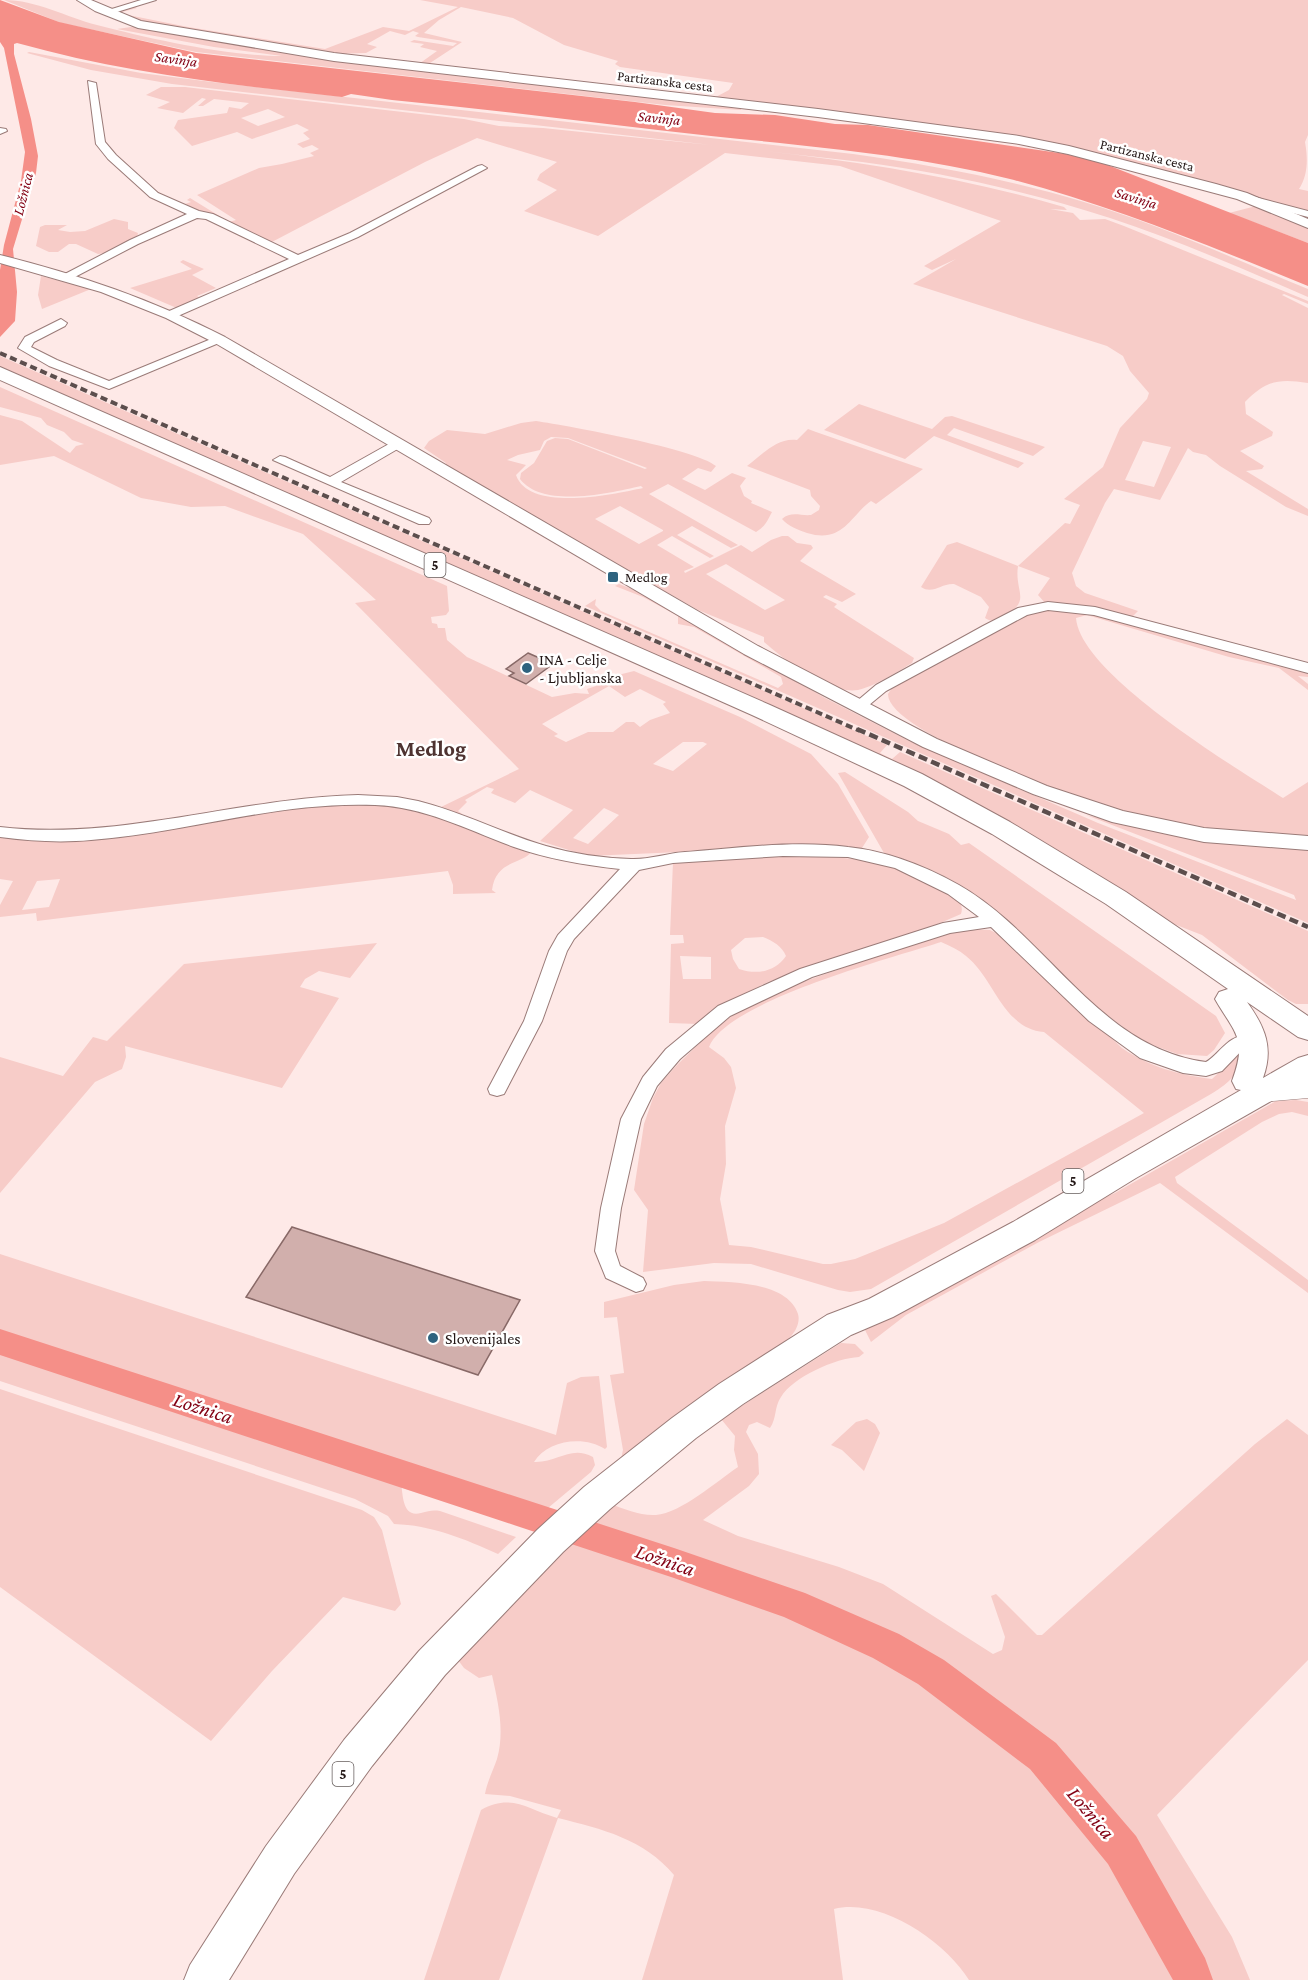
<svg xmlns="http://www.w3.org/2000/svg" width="1308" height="1980" font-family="'Crimson Pro',serif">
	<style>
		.green { fill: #f7ccc8; fill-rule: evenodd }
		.water { fill: #f58f88 }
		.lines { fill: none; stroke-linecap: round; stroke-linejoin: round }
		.river { fill: #f58f88; fill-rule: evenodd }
		.building { fill: #d1afac; stroke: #886967; stroke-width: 1.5 }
		.minor-casing { stroke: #9a7b78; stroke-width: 2 }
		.tertiary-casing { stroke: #9a7b78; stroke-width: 2 }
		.secondary-casing { stroke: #9a7b78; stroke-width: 1 }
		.primary-casing { stroke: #9a7b78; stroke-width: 2 }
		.minor { fill: #fff; fill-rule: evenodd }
		.tertiary { fill: #fff; fill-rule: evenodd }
		.secondary { fill: #fff; fill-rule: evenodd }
		.primary { fill: #fff; fill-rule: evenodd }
		.rail-far1 { stroke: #5c4e4d; stroke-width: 4; stroke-dasharray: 7 4; stroke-linecap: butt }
		.rail { stroke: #5c4e4d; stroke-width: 4.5; stroke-dasharray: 9 4.5; stroke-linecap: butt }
		.poi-dot { fill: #2e637f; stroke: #fff; stroke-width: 2 }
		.labels { text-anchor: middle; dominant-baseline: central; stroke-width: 5; stroke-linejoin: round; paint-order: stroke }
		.far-street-label { font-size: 14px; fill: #231716; stroke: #fff }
		.far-poi-label { font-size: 14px; fill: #231716; stroke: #fff; text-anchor: start }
		.far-water-label { font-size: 15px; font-style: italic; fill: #820013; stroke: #fff }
		.shield { fill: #fff; stroke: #655d5c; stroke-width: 1.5 }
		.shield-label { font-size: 15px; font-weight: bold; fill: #231716 }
		.poi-label { font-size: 16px; fill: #231716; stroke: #fff; text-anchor: start }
		.near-water-label { font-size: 21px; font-style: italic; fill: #820013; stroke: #fff }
		.district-label { font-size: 22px; font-weight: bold; fill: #4e3331; stroke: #fff }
	</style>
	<rect width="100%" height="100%" fill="#fee9e7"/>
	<path class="green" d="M4 0C36 0 66 17 97 25 151 39 227 56 282 56L214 47 117 29 138 26 691 101V103L741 108V110L665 105 196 52 61 23Z
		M420 0H1308V135L1305 142C1308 159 1308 175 1299 189L1308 191V222L1270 206 1071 149 714 98 729 90 733 83 620 67 615 64 618 61 564 45 513 18 461 7 439 20 424 33 462 42 430 63 536 78 416 66 437 51 420 47 424 44 410 42 414 40 453 46 457 43 418 37 415 36 419 33 413 31 405 35 390 31 367 44 377 47 366 53 329 54 143 22 114 12 135 7 137 8 118 13 188 27 325 49 383 27 409 31 458 7Z
		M29 52 141 73 212 82 853 154C931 165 1008 179 1084 202 1161 225 1234 259 1308 289V297C1243 269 1177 240 1110 218 1029 192 946 173 862 162L172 84 91 70 27 53Z
		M161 87H185L464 119 499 126 543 128C717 147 895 157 1064 207L1067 210 1050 209 1073 213 1080 220 1105 219 1124 226 1308 301V304L1284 294 1282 295 1308 308V383C1278 378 1266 381 1245 402L1246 414 1273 432 1272 436 1240 451 1264 466 1262 469 1246 471 1308 509V516L1286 507 1220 466 1206 455 1193 452 1188 448 1160 500 1114 489 1105 503 1072 573 1076 586 1085 593 1138 611 1132 617 1088 606 1046 604 1038 595 1050 578 1018 566C1014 592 1033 601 1003 616 996 620 993 623 985 618L989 607 981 597 954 584C941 583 933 595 921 587L947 545 957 542 1018 566 1065 523 1070 524 1080 505 1064 499 1103 467 1120 428 1147 399 1149 393 1130 371 1123 356 1107 346 913 284 956 259 932 270 924 266 1001 221 840 166 725 153 598 236 524 211 557 190 537 180 540 174 557 162 477 138 425 162 268 244 185 204 191 202 187 200 190 198 229 222 236 220 197 195 259 168 282 164 314 156 310 153 319 149 312 145 303 148 297 144 310 139 303 133 309 130 297 124 252 139 237 132 192 146 174 128 178 120 227 113 229 107 241 109 249 103 214 99 203 106H198L206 99 202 98 183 113 157 108 170 102 146 95ZM268 109 285 117 258 126 241 118ZM1143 441 1171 447 1154 487 1125 480Z
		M1260 205 1308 225V243L1229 213Z
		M114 219 128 222V229L138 233 137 237 105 253 98 254 76 244H69L58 252H49L36 246 40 227 45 225H67L58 230 70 232 85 231Z
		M183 260 204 269 192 275 216 288 197 296 202 299 179 309 130 288 192 269 180 262Z
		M41 276 91 289 42 309 38 295Z
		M0 356 842 725 887 745 880 753 892 759 900 752 1308 931V1004H1296L1288 1000 1202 935 1161 919 1043 845 0 367Z
		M0 387 447 586 449 611 446 615 431 617 432 623 437 624 438 628H445L447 640 467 657 552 697 575 693 589 694 587 689 596 686 594 681 634 671 740 717 811 754 838 784 869 837 862 848 853 849 727 850 588 856 540 841 573 810 530 790 515 803 491 793 494 789 487 787 465 800 467 802 458 811 462 814 459 816 441 807 519 769 355 603 376 600 303 534 225 506 191 507 141 498 54 456 0 465V415L22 421 70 453 76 446 84 444 72 440 64 432 47 425 41 418 0 407ZM609 686 625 697 640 689 666 702 663 704 670 713 650 720 640 727 634 722H626L613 732H588L566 742 554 736 558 734 542 724ZM683 742H703L707 744 673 771 653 764ZM604 808 619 815 588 844 573 838Z
		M859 404 932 429 945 417 952 416 1045 447 1033 456 954 428 947 435 1024 463 1018 468 934 436 905 459 824 430Z
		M536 421C569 426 696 449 716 466L711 472 698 468 682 479 705 490 732 473 746 478 740 486 744 496 752 501 751 503 772 512C767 521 766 526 756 532L668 484 649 494 738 545 731 548 692 526 677 535 714 556 710 558 672 536 657 545 694 567 684 571 685 573 741 545 752 552 771 540 782 536H788L797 543 811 545 813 548 800 561 856 594 842 602 826 595 823 597 837 604 834 607 914 658 912 663C899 671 873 687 858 690 829 695 785 660 764 642V637L698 610 446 468V463L424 448 429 441 447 430 485 434 521 423ZM551 437 568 438 647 468 645 469 568 439 555 438 547 441 534 463 521 473 520 479C543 509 610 493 641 486L643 488C615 494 529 513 516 475L526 465 507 460 518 455 540 450 544 441ZM620 506 663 530V531L639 544 595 519ZM726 564 785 600 765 610 706 574Z
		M808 429 816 432 923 469 876 504 871 501C850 516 843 544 807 533 798 530 788 526 782 519 791 511 800 516 811 515L819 510 820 506 811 496 810 490 747 466C762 455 777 437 797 440Z
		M619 584 648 595 825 698 909 741 1098 823 1296 900 1294 895 1086 815 1178 836 1308 850V923L585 606 596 599 595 605 601 611 778 688 783 684 781 677 694 627 678 624V616L643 597 615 586Z
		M1053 609H1072L1114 619 1308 672V677L1298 676 1308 684V690L1279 668 1229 657 1097 618 1087 615 1076 618C1080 674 1236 768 1283 798L1308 782V837C1253 833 1199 830 1145 818 1106 809 887 735 888 694L893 686 1028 614Z
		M845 772 908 812 918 821 949 834 961 845 969 843 1216 1016 1225 1033 1214 1050 1207 1056 1177 1054 1142 1041 1096 1007 1022 937 972 895 951 880 929 869 884 853 838 773Z
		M346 803 413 807 532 851C523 865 496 859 492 890L496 893 453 894V885L448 871 37 921 36 913 0 917V905L13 881 0 879V835L84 841 238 815ZM60 879 49 907 22 910 37 881Z
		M782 856C847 857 886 856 944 891 954 897 965 901 961 914L931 927 768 982 725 1004 698 1024 669 1023 671 944 684 943 683 935H670L673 862ZM763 937C773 941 782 946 786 956 775 972 757 975 739 969L733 959 731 950 745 938ZM680 956 711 957V979H683Z
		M969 929 990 930 1002 936 1122 1048C1149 1067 1180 1075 1212 1079L1243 1050C1238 1075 1232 1081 1211 1094L871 1289 850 1292 838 1290 751 1264 714 1263 643 1272 648 1210 634 1190 644 1124 653 1098 661 1083 677 1065 711 1032 737 1012 791 986 952 930ZM941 942C950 946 959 950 966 956 995 979 1002 1028 1044 1032L1144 1113 944 1223 855 1259 831 1264H823L751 1247 729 1245 720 1199 726 1164 725 1126 736 1088 731 1067 724 1058 709 1047C727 1001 892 958 941 942Z
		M377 943 350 978 319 971 305 979 300 987 339 998 282 1088 125 1046 126 1057 122 1069 95 1082 0 1193V1057L63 1076 93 1037 107 1041 184 964Z
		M1296 1100 1308 1102V1116L1292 1112 1279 1114 1262 1122 1175 1177 1177 1183 1308 1280V1293L1160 1183 1039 1242 906 1315 871 1342 864 1328 1063 1215 1115 1193 1276 1101Z
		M0 1254 556 1435 567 1383 581 1377 599 1376 607 1447 605 1449C584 1435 547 1440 534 1462 558 1463 570 1445 593 1457L595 1465 591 1472 542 1513 0 1331Z
		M704 1281C731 1282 788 1282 798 1314 800 1321 797 1329 792 1335 779 1352 733 1375 714 1389 682 1413 651 1438 620 1463L623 1450 610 1375 624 1373 617 1317 604 1318V1302L674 1285Z
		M841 1343 855 1344 864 1353 859 1357C836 1358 793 1377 781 1397 774 1407 777 1418 770 1428L757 1422 749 1425 746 1432 758 1454 759 1474 749 1486 703 1520 738 1536 839 1567 883 1584 993 1654 1002 1650 1005 1637 991 1596 996 1594 1037 1635H1042L1255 1444 1287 1419 1308 1435V1660L1157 1815 1232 1937 1250 1980H1200C1182 1928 1148 1880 1116 1836 1046 1742 965 1672 859 1620 824 1603 785 1591 748 1579 694 1560 640 1542 586 1523L610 1504C625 1509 640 1516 656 1515 681 1513 717 1481 738 1467L734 1450 735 1436 721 1419Z
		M0 1347 401 1482C403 1495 402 1518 421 1513 429 1511 432 1510 440 1511L516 1537 498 1554C465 1539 431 1525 394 1524L388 1516 355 1499 0 1381Z
		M0 1389 362 1510 374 1517 382 1530 401 1604 395 1611 343 1597 272 1671 211 1741 0 1587Z
		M867 1419 875 1424 880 1433 864 1471 842 1450 831 1445 856 1422Z
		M570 1537C624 1555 679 1573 734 1591 772 1604 812 1615 849 1633 936 1675 1014 1735 1074 1812 1112 1862 1141 1915 1172 1970L1175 1980H969C945 1941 880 1897 834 1909L843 1980H642L674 1875C644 1839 602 1829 558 1818L499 1980H424L481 1810C511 1793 527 1809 557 1818L561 1810 510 1796 485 1794C487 1782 493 1771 497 1759 505 1731 498 1702 492 1675L479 1678 464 1668 455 1656Z"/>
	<path class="water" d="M0 0 59 22 196 53 635 102 715 113 775 115 835 124 868 125 1066 154 1105 164 1308 243V286C1210 246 1113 206 1010 179 915 155 809 146 711 136 604 124 498 110 392 100L351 94 342 97C232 85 124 73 17 43L14 44V54L31 119 38 156 36 173 13 249 17 292 15 321 0 337V270L4 245 21 181 25 152 4 48 0 42Z"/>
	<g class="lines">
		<path class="river" d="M0 1329 674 1548 805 1593 899 1634 944 1660 1056 1743 1136 1836 1205 1958 1213 1980H1173L1108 1864 1030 1769 918 1684 873 1658 784 1617 674 1578 0 1355Z"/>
	</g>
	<path class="building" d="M528 653 553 664 526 684 509 676 514 673 506 669Z
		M292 1227 520 1300 478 1375 246 1297Z"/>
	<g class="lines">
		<g class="minor-casing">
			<path id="minor" d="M141 0H156L107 15 102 12Z
				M88 81 96 83 105 142 116 155 158 193 199 211 213 214 298 255 350 233 478 166 482 165 487 168 358 237 171 319 167 318V312L289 259 206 219 197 218 138 244 71 279H63V275L130 240 187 214 150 197 108 159 96 144Z
				M0 128 6 129 7 131 0 134Z
				M1251 196 1308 211V217L1247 201V197Z
				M61 319 67 323 65 326 34 342 31 347 57 360 109 381 216 337H224L226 340 109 389 49 366 18 348 25 337Z
				M396 440 403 444 401 447 341 482 429 518 431 521 429 524H419L273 460 280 456 285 457 330 477Z
				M1048 602 1095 607 1308 663V673L1094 615 1048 610 1027 615 886 691 863 710H853L850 707 876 685 983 626 1018 608Z
				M358 795 397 797 418 801C462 812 502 833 546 846 573 854 603 858 631 859 649 860 667 853 685 852 737 848 796 840 848 847 887 851 925 866 959 885 1047 935 1098 1048 1206 1062 1219 1055 1230 1032 1248 1037L1250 1042 1222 1071 1206 1076 1183 1073 1140 1058 1089 1021 991 927 950 933 812 977 730 1016 680 1059 657 1086 641 1119 621 1208 615 1251 620 1266 643 1278 646 1284 643 1290 636 1292 606 1278 595 1251 601 1208 621 1119 643 1077 666 1049 718 1006 800 969 943 923 979 917 948 894 895 868 848 857 783 856 673 863 639 870 574 939 567 951 542 1021 504 1094 497 1096 490 1094 488 1089 524 1021 549 951 558 935 620 869C584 865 548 859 514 847 468 830 425 807 375 805 278 801 186 833 91 840 60 843 30 841 0 837V827C121 841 237 798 358 795Z"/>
		</g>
		<g class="tertiary-casing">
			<path id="tertiary" d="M77 0H91L141 21 334 53 818 109 1019 136 1069 146 1216 184 1247 193 1308 219V228L1237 199 1068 154 1019 144 818 117 334 61 138 28 95 11Z
				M0 255C80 275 151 299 225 337L758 646 937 739 1047 786 1123 811 1204 828 1308 836V850L1204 842 1112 822 1033 794 923 747 744 654 215 343 166 318 101 292 0 263Z"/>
		</g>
		<g class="secondary-casing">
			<path id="secondary" d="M1308 1078V1098L1262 1102 1253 1099 1249 1092 1253 1085Z"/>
		</g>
		<g class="primary-casing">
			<path id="primary" d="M0 367 770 705 922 774 1010 822 1126 892 1308 1016V1040L1298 1037 1247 1002C1265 1027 1274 1048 1263 1078L1298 1058 1308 1055V1080L1136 1178 1035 1240 893 1317 851 1335 743 1404 696 1438 610 1509 563 1552 445 1675 372 1766 294 1874 229 1980H184L190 1965 266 1846 344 1740 419 1651 537 1530 584 1487 672 1418 719 1384 827 1315 869 1299 1013 1222 1241 1090 1236 1089 1232 1081C1248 1038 1235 1034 1215 999L1219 992 1228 989 1106 904 992 834 904 786 752 715 0 380Z"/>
		</g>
		<use href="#minor" class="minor"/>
		<use href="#tertiary" class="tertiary"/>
		<use href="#secondary" class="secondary"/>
		<use href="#primary" class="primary"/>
		<path class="rail-far1" d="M0 353 860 731"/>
		<path class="rail" d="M857 729 1308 927"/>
	</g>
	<g class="poi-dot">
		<rect x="607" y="571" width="12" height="12" rx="3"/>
		<circle cx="527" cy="668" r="6"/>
		<circle cx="433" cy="1338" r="6"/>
	</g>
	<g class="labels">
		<g class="far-street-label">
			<text transform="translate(665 81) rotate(7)">Partizanska cesta</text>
			<text transform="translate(1147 155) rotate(14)">Partizanska cesta</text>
		</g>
		<g class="far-poi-label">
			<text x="625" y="577">Medlog</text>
		</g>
		<g class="far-water-label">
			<text transform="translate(176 59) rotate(8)">Savinja</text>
			<text transform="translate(659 118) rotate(6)">Savinja</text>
			<text transform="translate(23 194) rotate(-76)">Ložnica</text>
			<text transform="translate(1136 198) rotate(17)">Savinja</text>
		</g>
		<g class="shield">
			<rect x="424.5" y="553" width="21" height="24" rx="4.5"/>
			<rect x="1062.5" y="1169" width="21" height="24" rx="4.5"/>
			<rect x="332.5" y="1762" width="21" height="24" rx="4.5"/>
		</g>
		<g class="shield-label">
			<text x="435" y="565">5</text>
			<text x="1073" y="1181">5</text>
			<text x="343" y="1774">5</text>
		</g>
		<g class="poi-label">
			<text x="539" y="659">INA - Celje<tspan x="539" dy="18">- Ljubljanska</tspan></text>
			<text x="445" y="1338">Slovenijales</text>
		</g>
		<g class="near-water-label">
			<text transform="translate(203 1408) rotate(18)">Ložnica</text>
			<text transform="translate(665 1560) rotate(19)">Ložnica</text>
			<text transform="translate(1091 1813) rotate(50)">Ložnica</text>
		</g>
		<g class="district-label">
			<text x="431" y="748">Medlog</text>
		</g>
	</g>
</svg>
